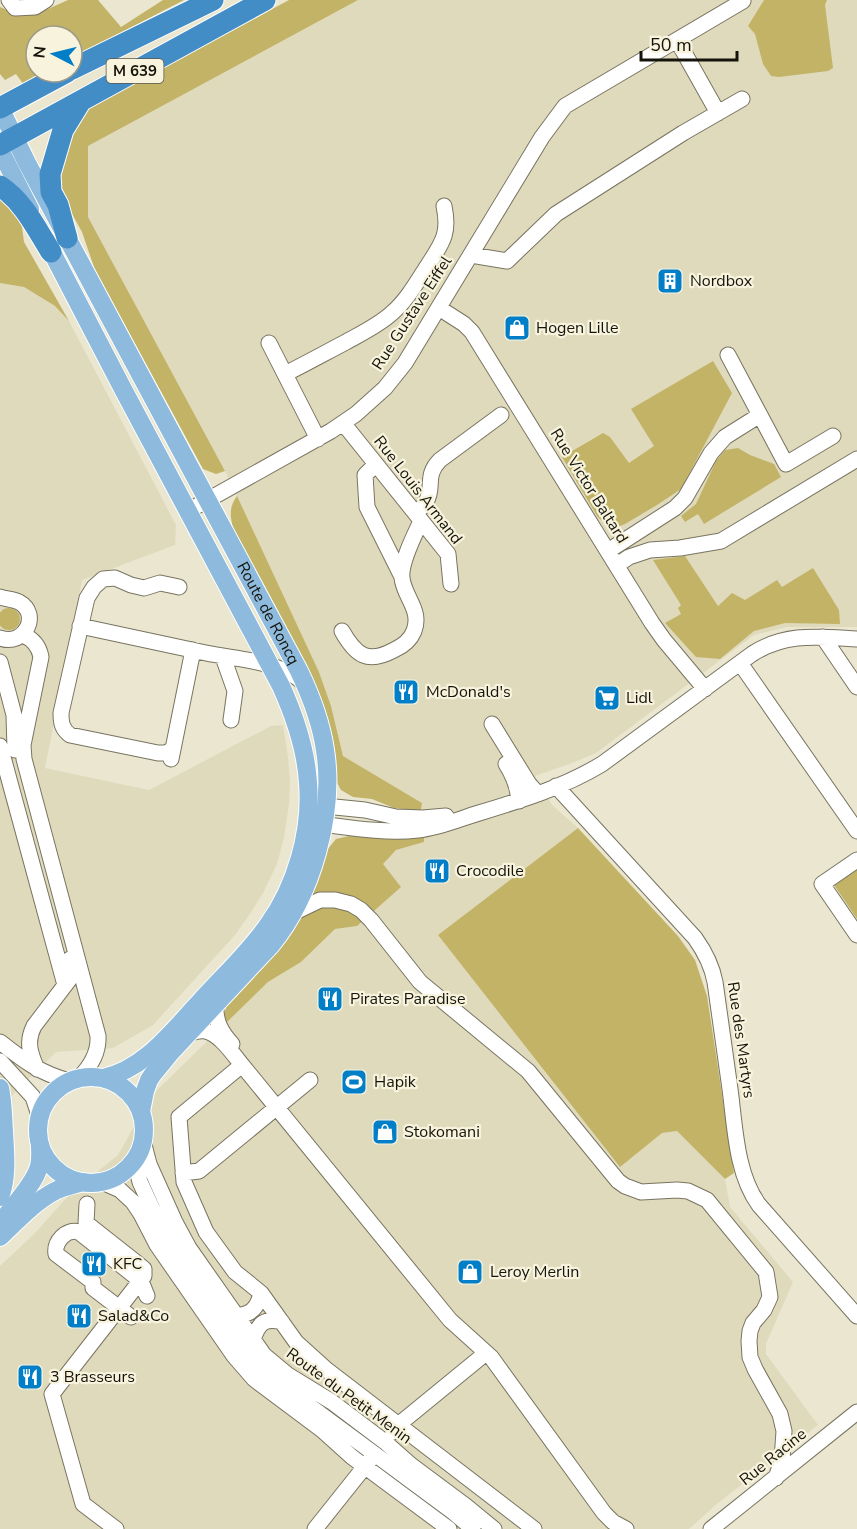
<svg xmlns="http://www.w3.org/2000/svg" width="857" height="1529" font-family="'Nunito Sans',sans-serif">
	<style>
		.built { fill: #e0dabd }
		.green { fill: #c2b367 }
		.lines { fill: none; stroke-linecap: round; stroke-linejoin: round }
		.minor-casing { stroke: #787460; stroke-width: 17 }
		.major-casing { stroke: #fff; stroke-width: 20 }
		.highway-casing { stroke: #fff; stroke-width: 23 }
		.minor { stroke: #fff; stroke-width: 15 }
		.major { stroke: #8ebbdd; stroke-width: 18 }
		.highway { stroke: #438dc7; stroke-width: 21 }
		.labels { text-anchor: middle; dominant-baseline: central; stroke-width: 4.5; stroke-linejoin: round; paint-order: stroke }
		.shield { fill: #f7f3dd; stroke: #59574b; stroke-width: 1.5 }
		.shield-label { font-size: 15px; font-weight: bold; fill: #15140c }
		.poi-label { font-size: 16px; fill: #15140c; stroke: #f7f3dd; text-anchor: start }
		.street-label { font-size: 16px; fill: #15140c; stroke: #f7f3dd }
	</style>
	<rect width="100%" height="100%" fill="#eae6d0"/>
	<path class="built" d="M358 0H857V627H787L754 635 596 753 572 763 535 776 552 805 578 828 438 935 620 1166 662 1133 677 1131 725 1179 730 1207 793 1282 766 1344V1354L818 1425 718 1503 689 1529H0V1266L35 1233 70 1194 118 1155 151 1096 268 982 301 962 335 929 357 926 400 887 382 864 396 850 424 842 422 803 343 756 331 706 319 672 225 471 88 217V146Z
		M0 283 24 287 55 306 69 321 176 525 175 545 82 580 45 768 149 790 271 726 283 725 288 757 290 782 289 804 284 838 277 864 263 893 250 914 235 935 153 1025 113 1048 56 1052 0 1107Z"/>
	<path class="green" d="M68 0H98L121 27 163 0H184L72 58V36H36V72H47L24 85 16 74 5 80 0 74V7L14 13H39Z
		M289 0H358L88 146V217L225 471 216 474 203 469 95 270 82 232 66 203 59 180 68 145 83 111Z
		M764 0H827L825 5 833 68 828 71 779 77 771 76 763 64 755 34 748 26Z
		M0 196 20 213 24 242 69 321 55 306 24 287 0 283Z
		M713 361 732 393 681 489 657 505 625 524 615 528 604 523 597 516 562 457 603 433 610 437 629 463 654 446 631 409Z
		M738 448 750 455 774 464 781 477 704 524 698 514 685 522 681 516 696 504 716 461 725 450Z
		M237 496 319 672 331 706 343 756 422 803 421 811 394 808 372 799 353 797 341 790 335 779 233 528C230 515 229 507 237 496Z
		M685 556 718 606 732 593 745 600 777 580 782 587 813 568 839 610 840 624 785 623 754 631 720 659 696 657 665 623 681 614 678 608 681 605 653 560Z
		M-2 619a11 11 0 1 1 22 0a11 11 0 1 1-22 0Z
		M578 828 678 936 695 960 707 996 734 1173 725 1179 677 1131 662 1133 620 1167 438 935Z
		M349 836 397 839 424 837V842L396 850 383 864 401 887 357 926 335 929 301 962 268 982 227 1022 224 1015 227 1004 269 961 294 926 312 894 327 850 336 839Z
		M857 869V919L834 885Z"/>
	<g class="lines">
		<g class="minor-casing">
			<path id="minor" d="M9 0 15 8 35 7 46 0
				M677 40 718 113
				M471 255 507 261 556 214 683 133 742 99
				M439 308 464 324 472 332 652 623 664 640 705 689
				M269 343 318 439
				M728 355 786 464 833 436
				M285 374C305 364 325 353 346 342 362 333 379 325 392 313 407 300 417 282 428 265 442 243 450 234 444 206
				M343 423 448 554 451 584
				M376 464 365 475 367 507 402 577
				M188 511 331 431 356 414 385 388 405 363 542 137 565 106 743 1
				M415 513C419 510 424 506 426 502 435 487 424 476 440 460L501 415
				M608 551 675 508 685 498 711 453 725 437 760 415
				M617 565 629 557 650 550 680 548 721 541 857 459
				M0 597C6 599 13 599 19 602 41 614 25 647 0 638
				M80 626C122 635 164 644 206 653 240 660 278 660 305 684
				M342 631C356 656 368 664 394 650 403 646 410 641 414 631 422 610 404 597 402 578 400 563 415 534 421 521
				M23 635C33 639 39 646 41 657L23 745 24 759 98 1036C99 1053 91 1066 79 1078
				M823 637 857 687
				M223 657 235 691 231 720
				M0 662 14 715 15 750
				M740 663 857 831
				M492 724 529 784 538 794
				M0 746 65 985
				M173 749 166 753H158L70 735C62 729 61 723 61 713L87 598 94 587 103 579 115 578 131 585 144 588 160 583 179 587
				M171 759 193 650
				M506 764C513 775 518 787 519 801
				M556 786 695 938C705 952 712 966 715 982 720 1018 725 1053 730 1089 735 1126 736 1174 759 1205L857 1316
				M315 805 365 810 396 817 423 818 446 816
				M313 823C346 827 384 834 418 830 439 828 459 819 479 813 522 800 564 787 602 764L752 654C786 632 819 637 857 639
				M857 860 822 884 857 935
				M293 913 320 900H335L351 904 361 910 371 920 420 982 528 1071 618 1181 625 1186 641 1192 677 1190 688 1191 707 1200 766 1272 770 1297 764 1310 753 1323 750 1331 749 1341 750 1357 755 1369 780 1414 784 1431 782 1460 776 1478
				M216 1005C215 1021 221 1032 232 1044
				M190 1033C195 1032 200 1030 205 1031 220 1034 233 1054 242 1065L450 1320 491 1357 604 1513 613 1522 626 1529
				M0 1042C24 1061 40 1073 69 1081
				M0 1061 33 1097 40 1118
				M242 1065 179 1117 184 1182 206 1232 235 1272 261 1293 296 1342 327 1370 534 1529
				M37 1069C30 1053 26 1042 34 1026L72 976 73 970 70 959
				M143 1141 149 1164 175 1222 189 1248 264 1355 288 1375 332 1402 385 1442 411 1465 466 1506 494 1529
				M138 1156 137 1170 140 1182 152 1208 167 1235 196 1280 246 1350 261 1368 276 1381 453 1512 473 1529
				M183 1173 199 1171 310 1080
				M102 1182 120 1190 133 1202 141 1214 157 1245 234 1356 254 1379 322 1430 352 1457 449 1529
				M87 1204 86 1223 138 1264 144 1269V1276L52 1394 83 1504 116 1529
				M235 1315C251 1316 258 1307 261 1293
				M131 1317 93 1288V1282L56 1254C54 1242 66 1228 79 1232L141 1281 147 1296
				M253 1340C258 1324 264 1317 282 1322
				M393 1432 398 1425 486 1353
				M315 1529 370 1460
				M711 1529 857 1412"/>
		</g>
		<g class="major-casing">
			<g id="major">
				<path id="s1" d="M0 108 27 163 299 671C311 696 321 722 325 750 335 813 312 895 271 945L171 1052 153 1074 149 1080 145 1091 141 1111"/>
				<path d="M0 150 30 209"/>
				<path d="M45 239 124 391 281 686C295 717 306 749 308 783 312 831 296 886 268 925 248 954 221 978 198 1004 171 1033 143 1070 103 1078"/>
				<circle cx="91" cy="1130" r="53"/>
				<path d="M0 1088C3 1102 3 1117 4 1131 5 1153 8 1176 0 1197"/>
				<path d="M0 1223C11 1209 36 1182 39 1166 41 1159 40 1152 40 1146"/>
				<path d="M0 1237C17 1221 34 1202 55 1191 64 1186 74 1185 83 1182"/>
			</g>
		</g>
		<g class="highway-casing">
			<path id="highway" d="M72 69 213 0
				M0 108 67 72
				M0 145 265 0
				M0 186C24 202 36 228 51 252
				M67 238 58 205 51 192 50 174 63 130 79 104"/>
		</g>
		<use href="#minor" class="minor"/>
		<use href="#major" class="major"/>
		<use href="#highway" class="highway"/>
	</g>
	<defs>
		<g id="building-square" transform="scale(1.35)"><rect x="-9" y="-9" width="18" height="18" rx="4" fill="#007ec7" stroke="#f7f3dd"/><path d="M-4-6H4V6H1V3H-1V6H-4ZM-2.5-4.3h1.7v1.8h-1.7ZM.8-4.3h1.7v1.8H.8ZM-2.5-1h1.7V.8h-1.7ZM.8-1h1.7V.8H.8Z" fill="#fff"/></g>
		<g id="shop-square" transform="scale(1.35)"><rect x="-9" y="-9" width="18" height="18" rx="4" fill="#007ec7" stroke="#f7f3dd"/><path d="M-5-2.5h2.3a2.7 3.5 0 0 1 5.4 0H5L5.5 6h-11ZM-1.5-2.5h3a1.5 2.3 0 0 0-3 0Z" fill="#fff"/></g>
		<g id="restaurant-square" transform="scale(1.35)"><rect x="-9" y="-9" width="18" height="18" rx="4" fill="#007ec7" stroke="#f7f3dd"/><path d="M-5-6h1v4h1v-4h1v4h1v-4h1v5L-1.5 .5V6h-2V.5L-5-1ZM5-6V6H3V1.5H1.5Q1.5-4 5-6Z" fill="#fff"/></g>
		<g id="supermarket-square" transform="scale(1.35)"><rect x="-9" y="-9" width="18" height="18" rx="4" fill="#007ec7" stroke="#f7f3dd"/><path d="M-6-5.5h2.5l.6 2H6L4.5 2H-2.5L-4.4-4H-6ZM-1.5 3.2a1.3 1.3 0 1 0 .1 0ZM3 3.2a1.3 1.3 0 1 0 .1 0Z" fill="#fff"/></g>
		<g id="stadium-square" transform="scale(1.35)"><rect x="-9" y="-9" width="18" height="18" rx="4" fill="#007ec7" stroke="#f7f3dd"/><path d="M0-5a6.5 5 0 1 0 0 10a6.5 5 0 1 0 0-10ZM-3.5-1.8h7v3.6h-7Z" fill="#fff"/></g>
	</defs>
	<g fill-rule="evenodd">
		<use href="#building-square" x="670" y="281"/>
		<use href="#shop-square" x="517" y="328"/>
		<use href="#restaurant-square" x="406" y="692"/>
		<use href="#supermarket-square" x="607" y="698"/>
		<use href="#restaurant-square" x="437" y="871"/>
		<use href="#restaurant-square" x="330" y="999"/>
		<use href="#stadium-square" x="354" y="1082"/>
		<use href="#shop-square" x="385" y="1132"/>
		<use href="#restaurant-square" x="94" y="1264"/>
		<use href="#shop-square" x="470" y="1272"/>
		<use href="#restaurant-square" x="79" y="1316"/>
		<use href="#restaurant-square" x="30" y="1377"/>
	</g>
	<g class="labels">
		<rect class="shield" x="106.5" y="59" width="57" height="24" rx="4.5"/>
		<g class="shield-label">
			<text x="135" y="71">M 639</text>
		</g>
		<g class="poi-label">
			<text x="690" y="281">Nordbox</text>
			<text x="536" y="328">Hogen Lille</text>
			<text x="426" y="692">McDonald's</text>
			<text x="626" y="698">Lidl</text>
			<text x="456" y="871">Crocodile</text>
			<text x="350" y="999">Pirates Paradise</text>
			<text x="374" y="1082">Hapik</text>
			<text x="404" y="1132">Stokomani</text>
			<text x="113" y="1264">KFC</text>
			<text x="490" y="1272">Leroy Merlin</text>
			<text x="98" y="1316">Salad&amp;Co</text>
			<text x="50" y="1377">3 Brasseurs</text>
		</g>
		<g class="street-label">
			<text transform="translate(412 313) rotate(-57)">Rue Gustave Eiffel</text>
			<text transform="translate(589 486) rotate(58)">Rue Victor Baltard</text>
			<text transform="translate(418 490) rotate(52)">Rue Louis Armand</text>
			<text stroke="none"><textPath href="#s1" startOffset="572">Route de Roncq</textPath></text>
			<text transform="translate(741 1040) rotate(82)">Rue des Martyrs</text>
			<text transform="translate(349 1396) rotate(36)">Route du Petit Menin</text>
			<text transform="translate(773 1457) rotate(-39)">Rue Racine</text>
		</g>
	</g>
	<g transform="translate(54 54) rotate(277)"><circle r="28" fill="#f7f3dd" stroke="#9d9a89" stroke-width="1.5"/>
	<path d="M0-4.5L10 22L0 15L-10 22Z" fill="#007ec7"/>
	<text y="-9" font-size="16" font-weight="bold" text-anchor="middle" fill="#15140c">N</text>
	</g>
	<path d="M641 51v9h96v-9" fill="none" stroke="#15140c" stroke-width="3"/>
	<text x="650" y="51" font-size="18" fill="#15140c" stroke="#f7f3dd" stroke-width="4.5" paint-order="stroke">50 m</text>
</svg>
